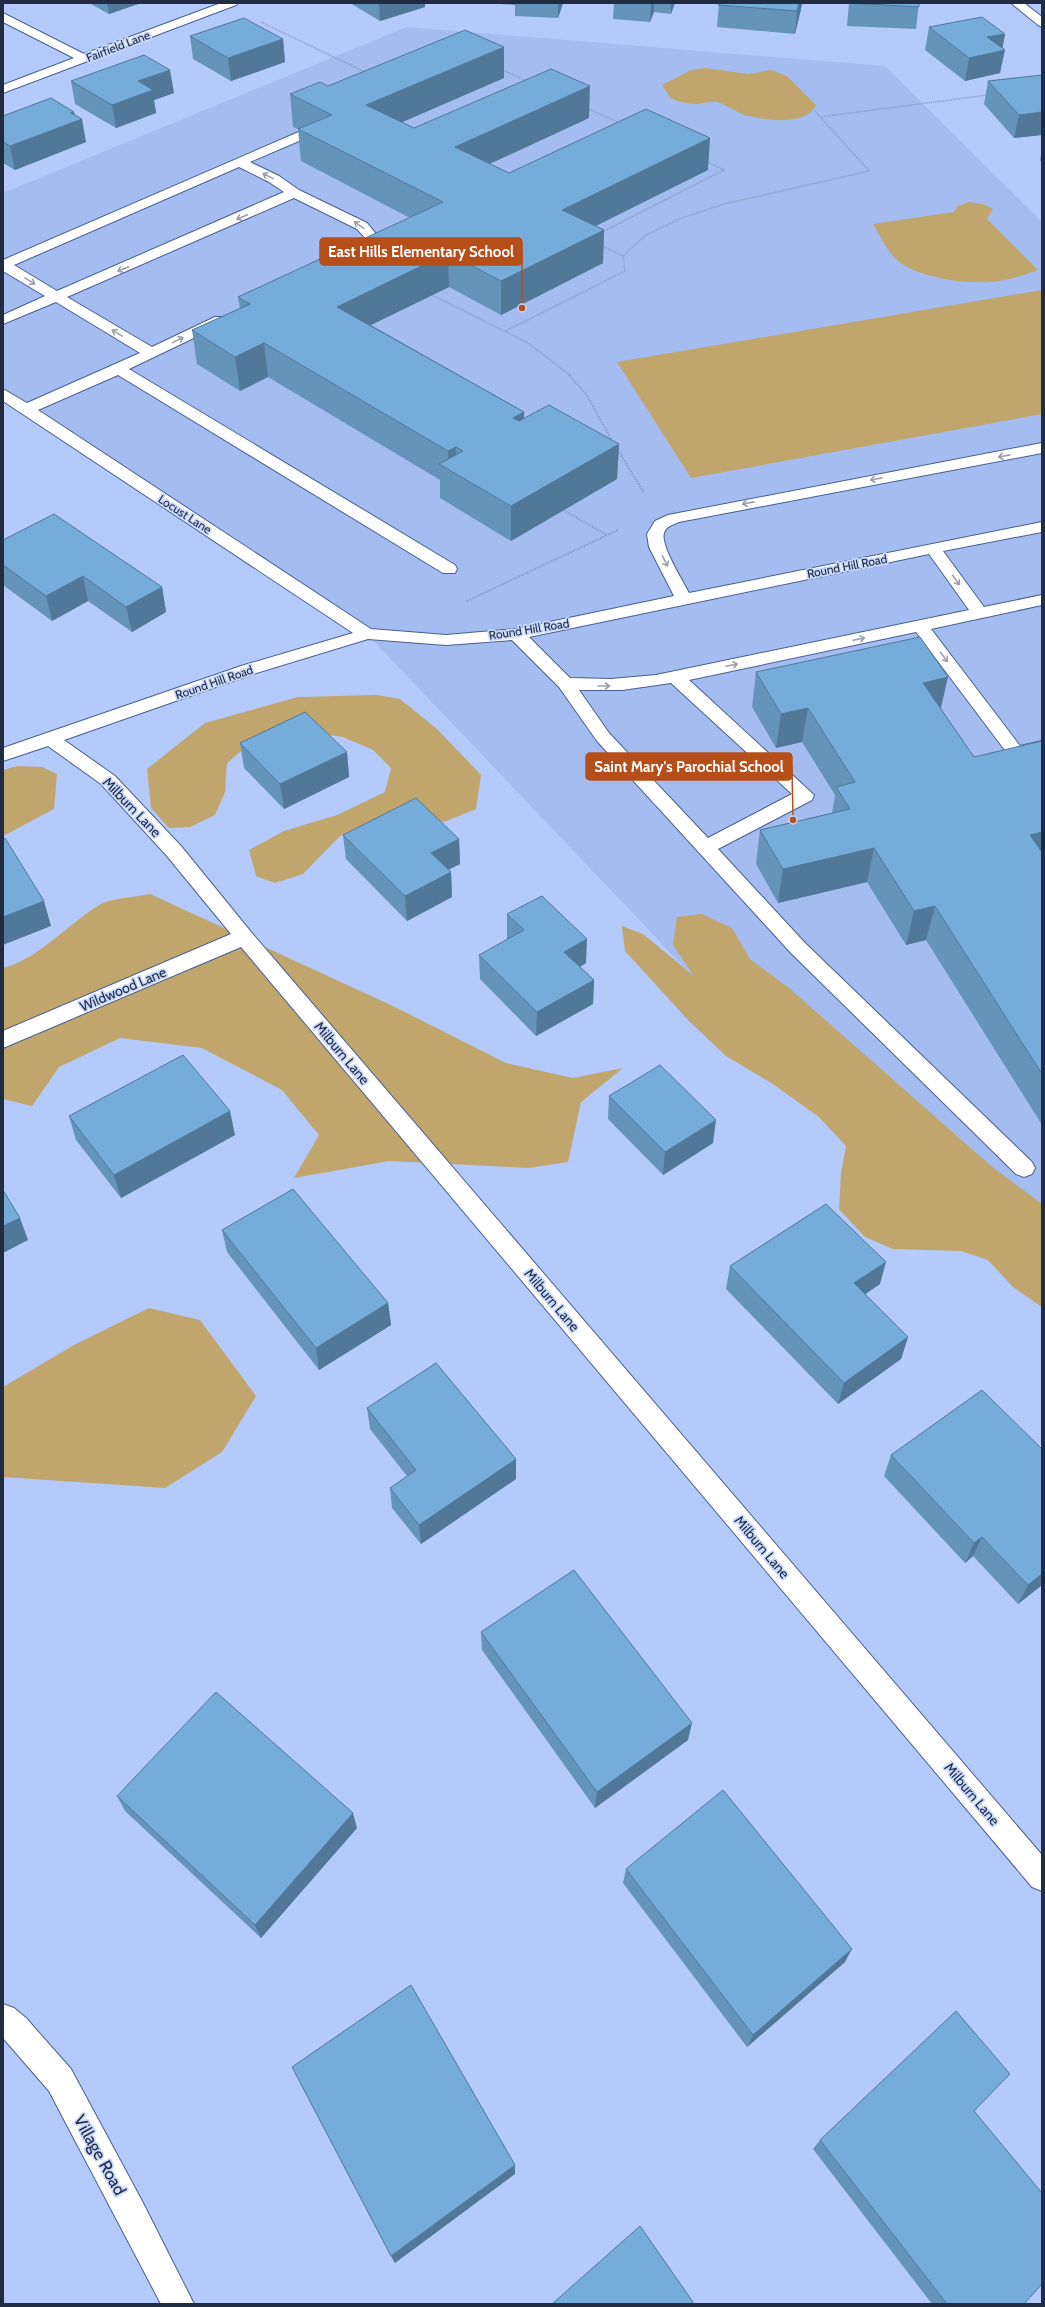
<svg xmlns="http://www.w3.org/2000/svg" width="1045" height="2307" font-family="Cabin,sans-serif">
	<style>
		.built { fill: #a4bcef }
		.green { fill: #c0a56d }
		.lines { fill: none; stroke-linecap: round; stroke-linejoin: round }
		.minor-casing { stroke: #475f93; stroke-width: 2 }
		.path-far1 { stroke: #889ac2; stroke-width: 1.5; stroke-dasharray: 1 1; stroke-linecap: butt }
		.path { stroke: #889ac2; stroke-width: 2; stroke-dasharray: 1.5 1.5; stroke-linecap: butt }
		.minor { fill: #fff; fill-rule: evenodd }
		.wall { fill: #6594bb }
		.shaded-wall { fill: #527899 }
		.building { fill: #75acda; stroke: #527899 }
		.oneway { stroke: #9ba0aa }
		.labels { text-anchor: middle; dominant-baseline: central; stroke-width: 3.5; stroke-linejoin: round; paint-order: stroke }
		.far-street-label { font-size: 12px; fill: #212b42; stroke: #c6d8fb }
		.street-label { font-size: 14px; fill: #212b42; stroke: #c6d8fb }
		.near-street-label { font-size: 17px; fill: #212b42; stroke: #c6d8fb }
		.leader { fill: none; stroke: #b64e1a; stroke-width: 1.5 }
		.callout-dot { fill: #b64e1a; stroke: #c6d8fb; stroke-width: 1.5 }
		.callout { fill: #b64e1a; stroke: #b64e1a; stroke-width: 1.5 }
		.callout-label { font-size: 15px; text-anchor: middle; font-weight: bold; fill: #fff }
	</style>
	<rect width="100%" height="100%" fill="#b4cafa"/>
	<path class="built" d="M407 27 885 66 1042 222V1307L1013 1287 988 1260 684 967 367 634 3 394V193Z"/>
	<path class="green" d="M705 68 749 74 771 70 787 76 816 105C806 127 763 120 745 115 735 112 728 105 717 102 711 101 704 103 698 104 691 104 677 102 671 98 668 95 665 89 662 85L691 70Z
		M969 202 983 204 993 209 987 219 1038 270C1023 275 1007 281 990 282 966 284 921 278 901 263 888 254 881 237 873 224L954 212 958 206Z
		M1042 290V414L691 478 617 362Z
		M377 695 400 699 437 729 481 775 476 809 444 822 413 813 385 814 340 836 303 874 275 883 256 876 249 850 284 831 337 815 385 792 391 768 373 750 343 737 293 730 248 745 227 763 225 792 215 815 190 827 169 828 151 808 147 769 205 723 298 697Z
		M17 766 42 767 57 774 54 809 3 836V770Z
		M150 894 393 1006 506 1063 573 1078 623 1068 581 1102 568 1162 529 1168 389 1161 294 1178 319 1135 282 1090 202 1048 120 1038 59 1067 32 1106 3 1099V968C39 959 70 922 101 904 112 898 137 897 150 894Z
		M702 914 732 928 750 959 789 988 991 1166 1042 1204V1307L1013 1287 988 1260 961 1251 893 1249 865 1237 839 1209 841 1173 846 1146 819 1117 773 1084 726 1056 689 1021 625 951 622 926 643 934 694 976 673 945 677 917Z
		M149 1308 200 1320 256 1396 222 1452 165 1488 3 1477V1387L74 1345Z"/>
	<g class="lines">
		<g class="minor-casing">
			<path id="minor" d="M221 3H238L236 5 3 93V85L74 58 3 22V13L84 54Z
				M1011 3H1024L1042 17V27L1038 25Z
				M301 131 306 132 307 135 306 138 250 162 279 176 299 190 367 223 381 240C374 250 363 261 350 258L348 255C352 250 361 246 367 240L357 229 294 198 67 297 152 347 215 317H225L227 320 225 323 129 369 455 565 457 569 455 573H443L118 375 38 410 371 629 446 635 516 629 674 596 649 547 647 534 655 521 668 515 1042 443V453L679 522C673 525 666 526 664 533 660 545 683 581 689 593L1042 522V532L943 551 984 607 1042 595V605L931 629 1020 746 1042 741V753L1016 759 1010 757 916 632 689 680 814 795 812 800 718 849 805 943 1032 1162 1035 1168 1032 1174 1024 1177 1016 1174 791 953 597 741 559 687 512 640 446 645 368 639 253 674 64 740 115 776 181 846 251 932 1042 1855V1891L1032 1887 241 947 3 1048V1031L231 934 167 856 101 784 48 746 3 761V748L241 666 353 633 3 401V389L27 403 140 353 56 302 3 324V315L45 296 3 271V260ZM239 167 269 182 284 192 57 291 14 265ZM929 554 969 610 656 675 611 679 570 678 529 637ZM671 683 792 794 708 838 609 733 579 690H622Z
				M3 2004 14 2008 26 2018 71 2069 142 2201 194 2304H161L49 2091 3 2038Z"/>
		</g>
		<path class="path-far1" d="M261 22 367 73
			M501 69 527 81
			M587 108 620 123
			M820 117 988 95
			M602 232 724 170 707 162
			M623 256 646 235 679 219 724 204 869 171 814 110
			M432 295 528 343 571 376
			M506 331 625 271 623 256 600 245"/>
		<path class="path" d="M569 375 586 394 614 444
			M618 450 644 493
			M563 510 607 535
			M467 601 618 530"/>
		<use href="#minor" class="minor"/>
	</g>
	<path class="wall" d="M89 3H141L109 14Z
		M350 3H425V7L380 21Z
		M500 3H563L558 18 515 16V5L500 4Z
		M614 3H675L671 14 654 12 650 22 613 19Z
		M719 3H802L801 9 795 34 717 27Z
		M849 3H919L916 29 847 26Z
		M929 27 1005 34 1002 49 1000 73 965 81 925 50Z
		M190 36 283 39 285 62 231 81 193 59Z
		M1042 75V135L1014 138 984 104 988 81Z
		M504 78 402 122 414 128 589 118 490 164 509 173 708 170 596 226 604 230 603 263 501 315 449 287 371 325 524 412V418L619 444 617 479 511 541 440 498V480L268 377 240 391 197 364 192 330 240 308 238 297 410 218 301 161 298 129 293 127 290 94 328 86Z
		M71 81 174 93 154 100 156 113 116 128 75 104Z
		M74 112 75 115 86 142 15 170 3 163V116Z
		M1042 149V163L1040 160Z
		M3 540 162 587 166 612 132 632 88 601 52 621 3 585Z
		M756 672 941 709 974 757 1042 741V1125L926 940 906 945 867 882 778 903 756 864 760 830 832 813 835 795 802 742 776 748 752 707Z
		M240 743 347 752 349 777 284 809 244 768Z
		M343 835 459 839 460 864 448 870 451 872 452 897 407 921 346 859Z
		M507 914 586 963 580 967 594 980 593 1004 536 1036 480 979 479 955 508 939H507Z
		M609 1096 713 1143 663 1175 608 1119Z
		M69 1116 235 1135 121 1198 76 1140Z
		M222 1230 388 1303 391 1325 319 1370 227 1252Z
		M730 1266 880 1284 865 1294 908 1337 901 1359 838 1404 726 1289Z
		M367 1408 516 1479 421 1544 392 1508 390 1488 407 1476 370 1429Z
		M1042 1449V1585L1018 1604 973 1556 965 1563 884 1476 891 1455Z
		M481 1632 688 1740 595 1808 482 1650Z
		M117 1796 357 1828 261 1938 125 1811Z
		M626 1869 845 1962 747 2047 623 1883Z
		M974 2111 1024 2304H932L813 2149 820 2140Z"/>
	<path class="shaded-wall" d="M107 3H141L109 14Z
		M379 3H425V7L380 21Z
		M558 3H563L558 18Z
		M651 3H654V12L650 22Z
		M671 3H675L671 14Z
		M799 3H802L801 9 795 34 797 11Z
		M1005 34 1002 51 1005 50 1000 73 965 81 969 58 987 37Z
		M283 39 285 62 231 81 228 58Z
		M504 47V78L368 137 366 105Z
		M170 70 174 93 154 100 156 113 116 128 112 105 138 81Z
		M590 86 589 118 456 179 455 147Z
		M74 112 76 121 82 119 86 142 15 170 10 146Z
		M1042 112V135L1014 138 1019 115Z
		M710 138 708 170 561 243 562 210Z
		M604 230 603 263 501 315V281Z
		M448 253 449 287 340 340 337 307Z
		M264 343 268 377 240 391 235 357Z
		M524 412V446L513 418Z
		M619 444 617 479 511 541V506Z
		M456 447 457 474 449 469 448 451Z
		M83 576 88 601 52 621 46 596Z
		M162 587 166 612 132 632 126 607Z
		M948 677 940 712 923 683Z
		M808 708 802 742 776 748 781 714Z
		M347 752 349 777 284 809 280 784Z
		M1042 832V864L1030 835Z
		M459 839 460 864 432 878 431 853Z
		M874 848 867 882 778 903 783 869Z
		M451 872 452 897 407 921 405 896Z
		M44 901 51 926 3 945V917Z
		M935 906 926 940 906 945 914 911Z
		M587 939 586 963 564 976V952Z
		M594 980 593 1004 536 1036 537 1012Z
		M230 1111 235 1135 121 1198 114 1175Z
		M716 1120 713 1143 663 1175 665 1152Z
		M20 1218 28 1240 3 1253V1226Z
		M886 1262 880 1284 848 1306 854 1283Z
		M388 1303 391 1325 319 1370 316 1348Z
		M908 1337 901 1359 838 1404 844 1383Z
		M516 1459V1479L421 1544 419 1525Z
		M982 1537 973 1556 965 1563 974 1543Z
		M1042 1574V1585L1018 1604 1028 1585Z
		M692 1723 688 1740 595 1808 597 1792Z
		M353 1813 357 1828 261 1938 255 1925Z
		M852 1949 845 1962 747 2047 753 2035Z
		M515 2165V2174L395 2263 391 2256Z"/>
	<path class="building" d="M719 3H799L797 11 718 5Z
		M850 3H919V7Z
		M982 17 1005 34 987 37 1005 50 969 58 929 27Z
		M244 18 283 39 228 58 190 36Z
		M465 30 504 47 366 105 414 128 551 69 590 86 455 147 509 173 646 109 710 138 562 210 604 230 501 281 448 253 337 307 524 412 513 418 519 421 549 405 619 444 511 506 439 464 463 451 456 447 448 451 264 343 235 357 192 330 250 304 238 297 443 202 298 129 332 115 290 94 320 82 328 86Z
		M144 55 170 70 138 81 153 90 112 105 71 81Z
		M1042 75V112L1019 115 988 81Z
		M51 98 74 112 71 113 82 119 10 146 3 142V116Z
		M54 514 162 587 126 607 83 576 46 596 3 565V540Z
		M920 637 948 677 923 683 974 757 1042 741V832L1030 835 1042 852V1074L935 906 914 911 874 848 783 869 760 830 850 809 836 787 855 782 808 708 781 714 756 672Z
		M305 712 347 752 280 784 240 743Z
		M416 798 459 839 431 853 451 872 405 896 343 835Z
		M5 838 44 901 3 917V839Z
		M542 896 587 939 564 952 594 980 537 1012 479 955 524 930 507 914Z
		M183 1055 230 1111 114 1175 69 1116Z
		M660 1065 716 1120 665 1152 609 1096Z
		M293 1189 388 1303 316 1348 222 1230Z
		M3 1190 20 1218 3 1226Z
		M826 1204 886 1262 854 1283 908 1337 844 1383 730 1266Z
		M436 1363 516 1459 419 1525 390 1488 416 1470 367 1408Z
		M982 1390 1042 1449V1574L1028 1585 982 1537 974 1543 891 1455Z
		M574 1570 692 1723 597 1792 481 1632Z
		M216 1692 353 1813 255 1925 117 1796Z
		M723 1790 852 1949 753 2035 626 1869Z
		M411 1985 515 2165 391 2256 292 2067Z
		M956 2011 1010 2074 974 2111 1042 2193V2284L1024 2304H947L820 2140Z
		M640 2226 693 2302 691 2304H552Z"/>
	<defs><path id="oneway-shaft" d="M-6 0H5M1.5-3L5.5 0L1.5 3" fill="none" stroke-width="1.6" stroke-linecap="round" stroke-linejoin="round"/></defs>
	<g class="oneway">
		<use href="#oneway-shaft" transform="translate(268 176) rotate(-154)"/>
		<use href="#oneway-shaft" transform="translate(242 217) rotate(157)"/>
		<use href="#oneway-shaft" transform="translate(359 225) rotate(-145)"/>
		<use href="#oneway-shaft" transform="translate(123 269) rotate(157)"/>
		<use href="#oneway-shaft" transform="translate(30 281) rotate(32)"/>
		<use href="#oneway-shaft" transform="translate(117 333) rotate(-149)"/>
		<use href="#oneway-shaft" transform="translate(178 340) rotate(-26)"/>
		<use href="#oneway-shaft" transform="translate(1004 456) rotate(169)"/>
		<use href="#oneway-shaft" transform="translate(876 479) rotate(169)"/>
		<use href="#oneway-shaft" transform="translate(748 503) rotate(169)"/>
		<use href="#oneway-shaft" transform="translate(665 561) rotate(63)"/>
		<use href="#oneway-shaft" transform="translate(956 580) rotate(54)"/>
		<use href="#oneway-shaft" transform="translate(859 639) rotate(-12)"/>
		<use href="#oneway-shaft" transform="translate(944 657) rotate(53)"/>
		<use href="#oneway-shaft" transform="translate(732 665) rotate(-12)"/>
		<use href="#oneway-shaft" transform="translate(604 686)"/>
	</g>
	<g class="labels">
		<g class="far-street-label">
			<text transform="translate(118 46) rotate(-21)">Fairfield Lane</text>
			<text transform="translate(185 514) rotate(33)">Locust Lane</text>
			<text transform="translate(847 566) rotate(-11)">Round Hill Road</text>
			<text transform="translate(529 629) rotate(-9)">Round Hill Road</text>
			<text transform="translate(214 682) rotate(-19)">Round Hill Road</text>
		</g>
		<g class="street-label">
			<text transform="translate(132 807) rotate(46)">Milburn Lane</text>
			<text transform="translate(123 989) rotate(-23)">Wildwood Lane</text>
			<text transform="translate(342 1053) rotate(50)">Milburn Lane</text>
			<text transform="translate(552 1300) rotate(50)">Milburn Lane</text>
			<text transform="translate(762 1547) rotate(50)">Milburn Lane</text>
			<text transform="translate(972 1794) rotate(50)">Milburn Lane</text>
		</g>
		<g class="near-street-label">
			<text transform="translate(100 2155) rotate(61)">Village Road</text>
		</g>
	</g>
	<path class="leader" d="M522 308L522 251M793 820L792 767"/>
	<g class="callout-dot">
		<circle cx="522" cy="308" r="4"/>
		<circle cx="793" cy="820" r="4"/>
	</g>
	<g class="callout">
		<rect x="320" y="238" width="202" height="27" rx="4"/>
		<rect x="586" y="753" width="206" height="27" rx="4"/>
	</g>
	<g class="callout-label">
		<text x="421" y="257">East Hills Elementary School</text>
		<text x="689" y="772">Saint Mary's Parochial School</text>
	</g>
	<rect width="1045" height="2307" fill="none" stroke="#212b42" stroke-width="8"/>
</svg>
